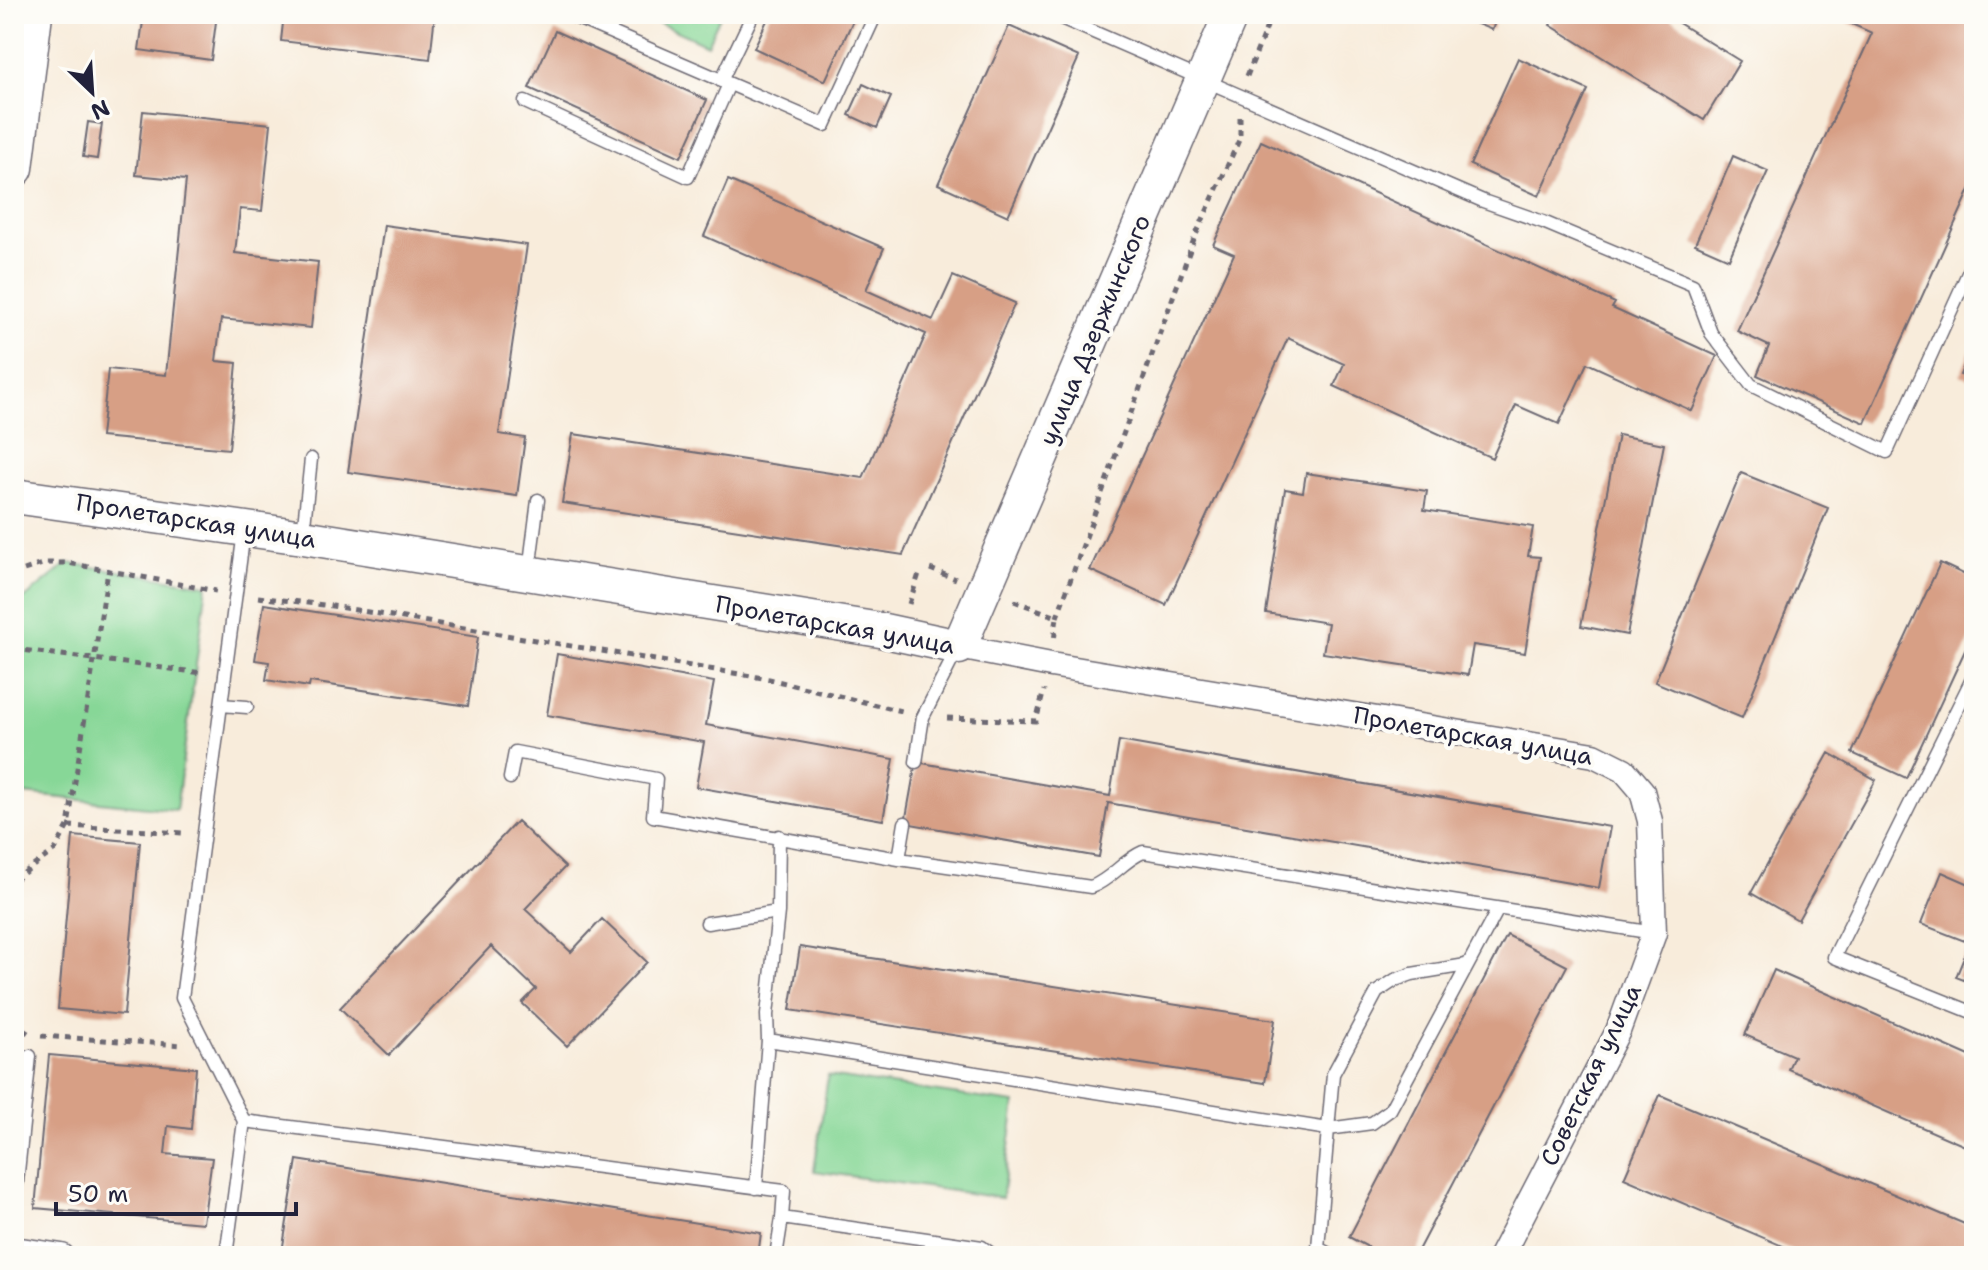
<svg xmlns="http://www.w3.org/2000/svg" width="1988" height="1270" font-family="'Shantell Sans',sans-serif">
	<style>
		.green { fill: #87d797; stroke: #547c69; stroke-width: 2 }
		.building { fill: #d79f85 }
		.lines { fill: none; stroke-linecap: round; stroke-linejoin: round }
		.lane-casing { stroke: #6d6973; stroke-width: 15 }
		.street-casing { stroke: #6d6973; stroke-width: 27 }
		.secondary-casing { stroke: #6d6973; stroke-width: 37 }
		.primary-casing { stroke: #6d6973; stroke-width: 41 }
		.path { stroke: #6d6973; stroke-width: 5; stroke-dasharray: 6 6; stroke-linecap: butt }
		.lane { stroke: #fff; stroke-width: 12 }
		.street { stroke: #fff; stroke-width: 24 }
		.secondary { stroke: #fff; stroke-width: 34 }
		.primary { stroke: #fff; stroke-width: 38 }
		.labels { text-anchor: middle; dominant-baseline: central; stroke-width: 8; stroke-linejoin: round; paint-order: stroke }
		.street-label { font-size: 24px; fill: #22223b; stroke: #fdfcf7 }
	</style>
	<rect width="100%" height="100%" fill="#fdfcf7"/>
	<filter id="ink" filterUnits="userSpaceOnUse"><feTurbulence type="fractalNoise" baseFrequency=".0125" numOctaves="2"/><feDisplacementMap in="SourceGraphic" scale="16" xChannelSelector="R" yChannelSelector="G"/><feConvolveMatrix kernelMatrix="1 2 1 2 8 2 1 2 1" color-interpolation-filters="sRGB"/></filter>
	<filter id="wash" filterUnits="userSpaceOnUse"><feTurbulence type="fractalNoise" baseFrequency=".006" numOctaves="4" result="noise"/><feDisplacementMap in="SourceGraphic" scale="32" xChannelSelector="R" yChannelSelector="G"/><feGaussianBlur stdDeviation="1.8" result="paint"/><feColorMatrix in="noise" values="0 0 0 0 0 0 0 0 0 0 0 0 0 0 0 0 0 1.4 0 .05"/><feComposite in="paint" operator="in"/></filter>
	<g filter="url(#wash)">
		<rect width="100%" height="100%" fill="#f8ecdb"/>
		<path class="green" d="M639 14H721L707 45Z
			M68 563 207 585 176 810 14 793V607Z
			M828 1076 1015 1103 1002 1198 814 1171Z"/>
		<g id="blocks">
			<path class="building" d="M144 14H217L211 60 139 50Z
				M284 14H435L430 59 281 41Z
				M770 14H856L825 81 754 48Z
				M1453 14H1498L1492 30Z
				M1557 14H1664L1740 61 1704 120 1550 25Z
				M1829 14H1974V181L1865 423 1757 375 1769 346 1737 331 1872 33Z
				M1009 26 1079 57 1008 216 938 184Z
				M555 31 707 100 681 157 529 88Z
				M1518 58 1588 90 1539 196 1470 165Z
				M863 84 891 97 877 128 849 115Z
				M143 111 271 124 262 211 240 209 235 253 318 262 311 328 221 319 216 361 237 363 229 449 101 437 108 369 166 375 186 180 136 175Z
				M88 122 102 124 97 159 83 157Z
				M1261 141 1615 303 1612 308 1717 356 1692 411 1587 363 1559 424 1516 405 1492 458 1334 386 1344 364 1288 338 1166 605 1090 570 1234 254 1213 245Z
				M1733 156 1768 171 1729 259 1695 244Z
				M728 180 884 248 866 290 933 320 953 276 1015 303 903 555 562 503 573 434 863 478 926 334 704 236Z
				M384 225 527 245 499 434 525 438 517 496 348 472Z
				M1974 341V380L1960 375Z
				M1618 435 1664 444 1627 635 1581 626Z
				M1306 473 1427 491 1424 510 1533 527 1528 556 1540 557 1525 653 1473 645 1468 675 1323 653 1328 623 1266 613 1285 489 1303 492Z
				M1741 473 1828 508 1742 718 1655 682Z
				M1940 563 1974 579V631L1906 778 1852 753Z
				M264 604 478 637 468 706 310 682 309 687 266 680 269 662 255 660Z
				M557 654 714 682 706 725 894 759 883 820 696 787 704 742 547 715Z
				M1119 741 1610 827 1599 888 1108 803 1099 857 905 823 916 762 1110 796Z
				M1829 753 1876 780 1798 920 1751 893Z
				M517 821 565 867 525 909 571 952 602 919 647 962 567 1046 522 1003 536 989 491 946 389 1055 340 1008Z
				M73 836 140 842 124 1015 58 1009Z
				M1942 872 1974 886V984L1956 977 1970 943 1921 924Z
				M1507 935 1567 966 1415 1256H1385L1349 1237Z
				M800 947 1275 1020 1265 1083 790 1010Z
				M1774 970 1974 1058V1150L1788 1069 1794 1056 1745 1035Z
				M49 1055 196 1068 191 1129 168 1126 165 1154 212 1158 203 1223 35 1208Z
				M1660 1095 1974 1228V1256H1806L1624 1178Z
				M297 1160 761 1233 758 1256H309L282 1252Z"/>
		</g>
	</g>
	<g filter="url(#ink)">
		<use href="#blocks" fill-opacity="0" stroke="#6d6973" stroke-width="2"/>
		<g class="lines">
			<g class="lane-casing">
				<path id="lane" d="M568 14 825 125 876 14
					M1052 14 1483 201 1543 222 1693 285 1711 333 1751 385 1887 452 1974 260
					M721 81 753 14
					M525 102 688 177 729 84
					M303 534 311 459
					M529 571 538 500
					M1974 675 1834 957 1974 1013
					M221 705 247 707
					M916 762 923 717 957 650
					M510 778 515 752 656 779 653 816 899 859
					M905 823 899 859 1091 887C1112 879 1122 861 1143 852L1654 933
					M707 923 778 912
					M768 1040 1328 1129 1333 1074 1377 992 1395 980 1412 974 1466 965
					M244 1121 784 1191 782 1218
					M756 1188 768 1040 767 1015 778 912 779 836
					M14 1211 30 1056
					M1318 1248 1328 1129 1372 1123 1390 1110 1498 909
					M226 1256 244 1121 182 998 244 532
					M776 1256 782 1218 982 1247 994 1256
					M1312 1256 1318 1248 1333 1256"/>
			</g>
			<g class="street-casing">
				<path id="street" d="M959 647 1051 665 1594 755 1624 770 1642 791 1650 821 1654 933 1618 1031 1501 1256
					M14 1249 62 1256"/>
			</g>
			<g class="secondary-casing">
				<path id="secondary" d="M14 496 303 537 880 630 959 647 1231 14"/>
			</g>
			<g class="primary-casing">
				<path id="primary" d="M14 168 33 14"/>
			</g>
			<path class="path" d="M1247 76 1272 14
				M930 569 956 579
				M24 570 45 563H68L216 591
				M258 597 332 606 769 679 905 712
				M1014 601 1057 617 1054 641
				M909 604 919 574
				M1057 617 1194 239 1240 138V117
				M14 649 203 673
				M947 718 1036 721 1044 690
				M68 826 182 833
				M14 880 55 850 68 826 108 571
				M14 1024 28 1033
				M41 1036 183 1045"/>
			<use href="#lane" class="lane"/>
			<use href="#street" class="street"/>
			<use href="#secondary" class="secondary"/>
			<use href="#primary" class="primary"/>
		</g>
	</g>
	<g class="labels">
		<g class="street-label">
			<text transform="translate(1095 330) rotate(-67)">улица Дзержинского</text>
			<text transform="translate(196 521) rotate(9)">Пролетарская улица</text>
			<text transform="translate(835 625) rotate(10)">Пролетарская улица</text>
			<text transform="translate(1473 736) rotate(10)">Пролетарская улица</text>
			<text transform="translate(1591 1075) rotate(-64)">Советская улица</text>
		</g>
	</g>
	<rect width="1988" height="1270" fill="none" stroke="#fdfcf7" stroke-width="48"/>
	<g transform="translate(92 92) rotate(155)" stroke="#fdfcf7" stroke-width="6" paint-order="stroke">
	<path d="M0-6L14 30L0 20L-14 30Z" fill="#22223b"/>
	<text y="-12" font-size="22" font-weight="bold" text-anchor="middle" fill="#22223b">N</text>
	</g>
	<path d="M56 1202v12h240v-12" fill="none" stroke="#22223b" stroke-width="4"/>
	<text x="68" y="1202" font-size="24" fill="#22223b" stroke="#fdfcf7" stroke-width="6" paint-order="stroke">50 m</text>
</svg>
